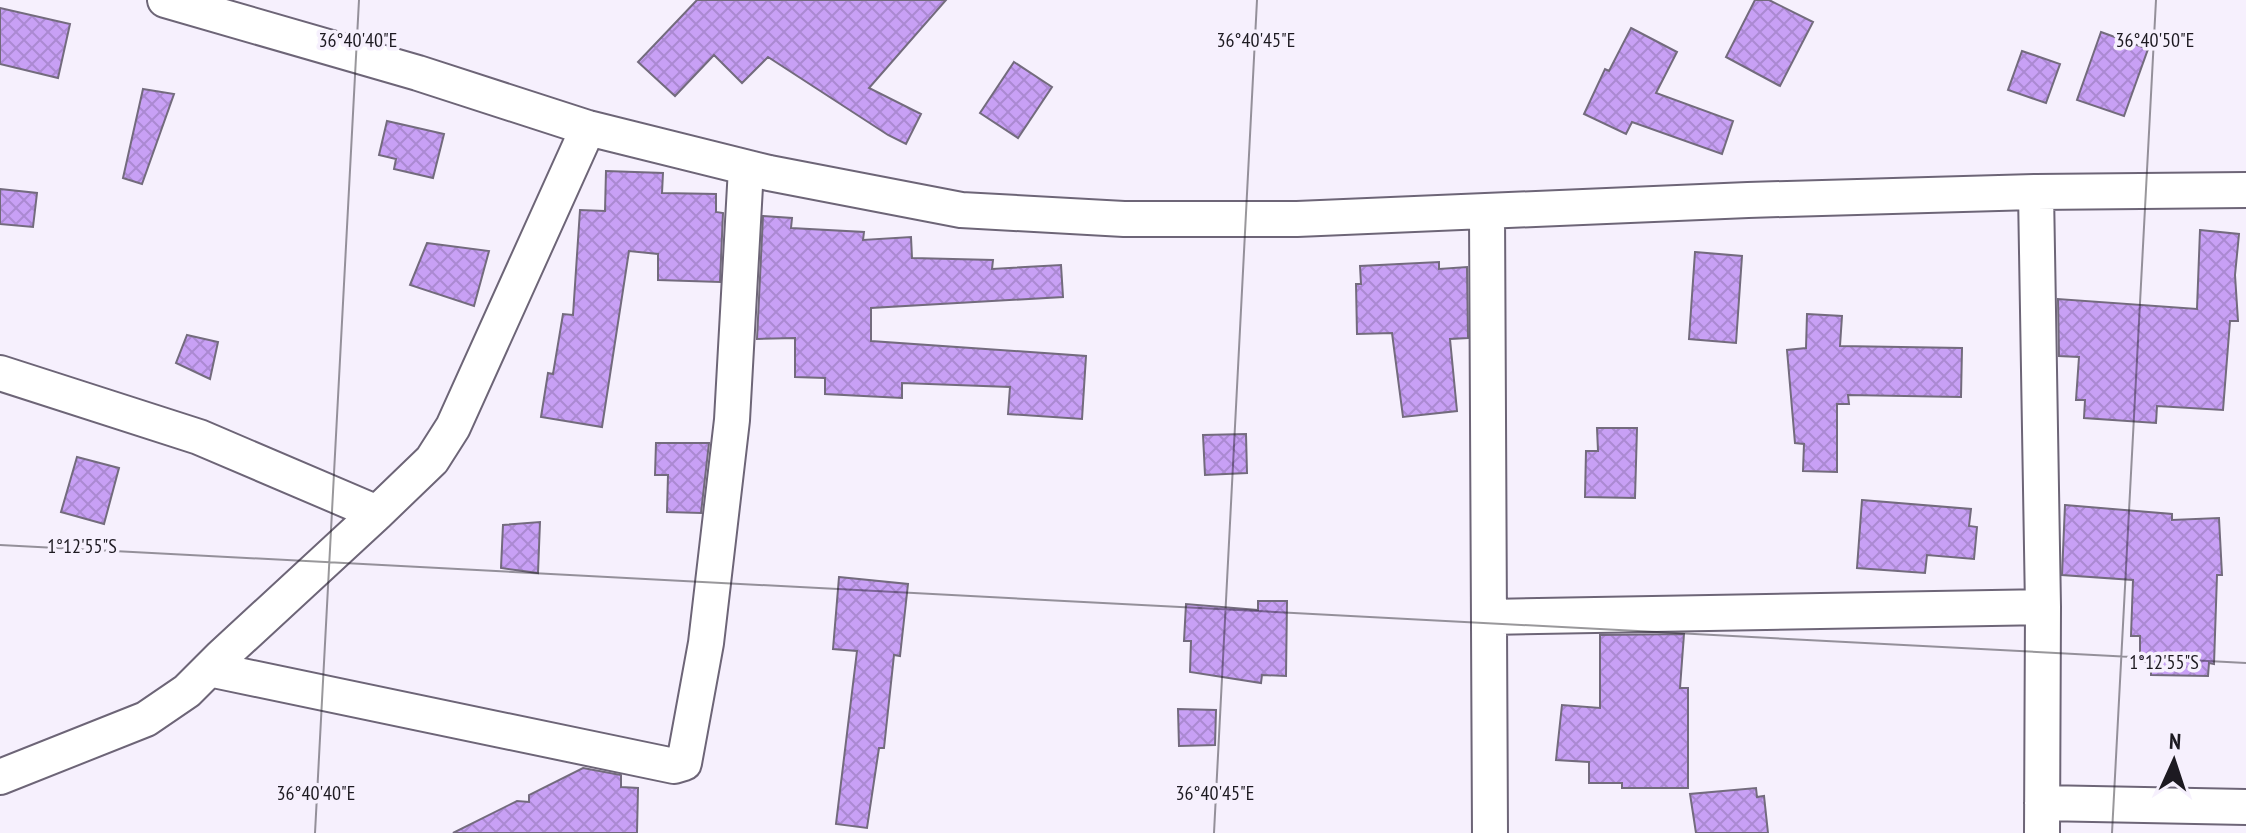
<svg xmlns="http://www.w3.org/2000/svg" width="2246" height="833" font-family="'PT Sans Narrow',sans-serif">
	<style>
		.building { fill: url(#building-cross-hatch); stroke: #736b7d; stroke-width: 2 }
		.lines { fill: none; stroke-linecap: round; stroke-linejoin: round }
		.minor-casing { stroke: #6d6577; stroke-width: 38 }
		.minor { stroke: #fff; stroke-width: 34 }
		.ticks { fill: none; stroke: #1d1a21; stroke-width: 2; stroke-opacity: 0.45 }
		.ticks-label { font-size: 20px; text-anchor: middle; fill: #1d1a21; stroke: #f6f0fd; stroke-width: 7; stroke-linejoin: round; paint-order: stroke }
	</style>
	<defs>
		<pattern id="building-cross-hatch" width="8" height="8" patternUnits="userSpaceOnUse" patternTransform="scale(2)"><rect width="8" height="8" fill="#c8a0f5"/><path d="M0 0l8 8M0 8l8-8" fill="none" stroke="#ab89d2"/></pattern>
	</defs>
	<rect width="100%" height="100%" fill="#f6f0fd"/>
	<path class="building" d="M697 0H946L869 88 921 114 906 144 888 135 768 57 742 83 714 55 675 96 638 62Z
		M1755 0H1769L1813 22 1780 86 1726 57Z
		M0 8 70 24 58 78 0 64Z
		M1631 28 1677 52 1656 93 1733 121 1722 154 1632 122 1626 134 1584 114 1605 69 1609 71Z
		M2101 32 2148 49 2124 116 2077 100Z
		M2022 51 2060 64 2046 103 2008 90Z
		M1014 62 1052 87 1018 138 980 113Z
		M143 89 174 94 142 184 123 178Z
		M387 121 444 134 433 178 394 169 396 159 379 155Z
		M606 171 663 173 662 193 716 194V212L723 213 720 282 658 280V254L629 251 602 427 541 417 548 373 553 374 563 314 573 315 580 210 605 211Z
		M0 189 37 193 33 227 0 224Z
		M763 216 792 218 791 228 864 232 863 240 911 237 912 258 993 260 992 269 1061 265 1063 297 871 308V341L1086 356 1082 419 1008 414 1010 387 902 383V398L825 394V378L795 377V338L757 339Z
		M2200 230 2239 234 2235 275 2238 321H2230L2223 410 2157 406 2156 423 2084 418 2085 400H2076L2079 357 2059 356 2058 299 2197 309Z
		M427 243 489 251 474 306 410 285Z
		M1695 252 1742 256 1736 343 1689 339Z
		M1439 262V269L1467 267 1468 338 1450 339 1457 411 1403 417 1392 333 1357 334 1356 284H1361L1360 266Z
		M1807 314 1842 316 1840 346 1962 348 1961 397 1848 395 1849 404H1837V472L1803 471 1804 444 1795 443 1787 350 1806 348Z
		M187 335 218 342 210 379 176 363Z
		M1597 428H1637L1635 498 1585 497 1586 451H1598Z
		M1246 434 1247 473 1205 475 1203 435Z
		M656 443H709L701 513 667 512 668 475H655Z
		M77 457 119 468 104 524 61 512Z
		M1862 500 1971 509 1969 526 1977 527 1974 559 1927 555 1925 573 1857 568Z
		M2065 505 2172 514V520L2219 518 2222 575H2217L2214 664 2209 663 2208 676 2151 675V662H2140V636H2131L2133 580 2062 575Z
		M540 522 538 573 501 568 503 525Z
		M839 577 908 584 900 656 894 655 884 748H879L867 828 836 824 857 651 833 649Z
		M1258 601H1287L1286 676 1262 675 1261 683 1190 672 1191 641H1184L1186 604 1258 610Z
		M1684 634 1680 688H1688V788H1622V783H1589V762L1556 760 1562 705 1600 708V635Z
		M1178 709 1216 710 1215 745 1179 746Z
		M583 768 621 775V787L638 788 637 833H453L517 801 529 802V795Z
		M1756 788 1757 797 1764 796 1768 833H1696L1690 794Z"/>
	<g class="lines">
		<g class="minor-casing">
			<path id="minor" d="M165 0 418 73 588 128 769 173 961 210 1124 219H1297L1748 200 2036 192 2246 190
				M2036 192 2043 607 2042 833
				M1487 211 1490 833
				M0 373 199 437 377 513
				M1489 617 2043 607
				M209 669 674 766 684 763 706 643 732 420 746 168
				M0 777 146 719 187 691 221 657 377 513 432 460 453 427 588 128
				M2042 803 2246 807"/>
		</g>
		<use href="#minor" class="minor"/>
	</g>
	<path class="ticks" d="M0 545 2246 663M315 833 359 0M1214 833 1257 0M2112 833 2156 0"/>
	<g class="ticks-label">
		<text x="358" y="47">36°40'40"E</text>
		<text x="1256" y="47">36°40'45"E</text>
		<text x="2155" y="47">36°40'50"E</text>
		<text x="82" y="553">1°12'55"S</text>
		<text x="2164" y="669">1°12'55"S</text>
		<text x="316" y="800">36°40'40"E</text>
		<text x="1215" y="800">36°40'45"E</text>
	</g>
	<g transform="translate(2174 761) rotate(3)" stroke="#f6f0fd" stroke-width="6" paint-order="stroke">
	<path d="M0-6L14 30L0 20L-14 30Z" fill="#1d1a21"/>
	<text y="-12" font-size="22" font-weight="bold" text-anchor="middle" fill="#1d1a21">N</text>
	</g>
</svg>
